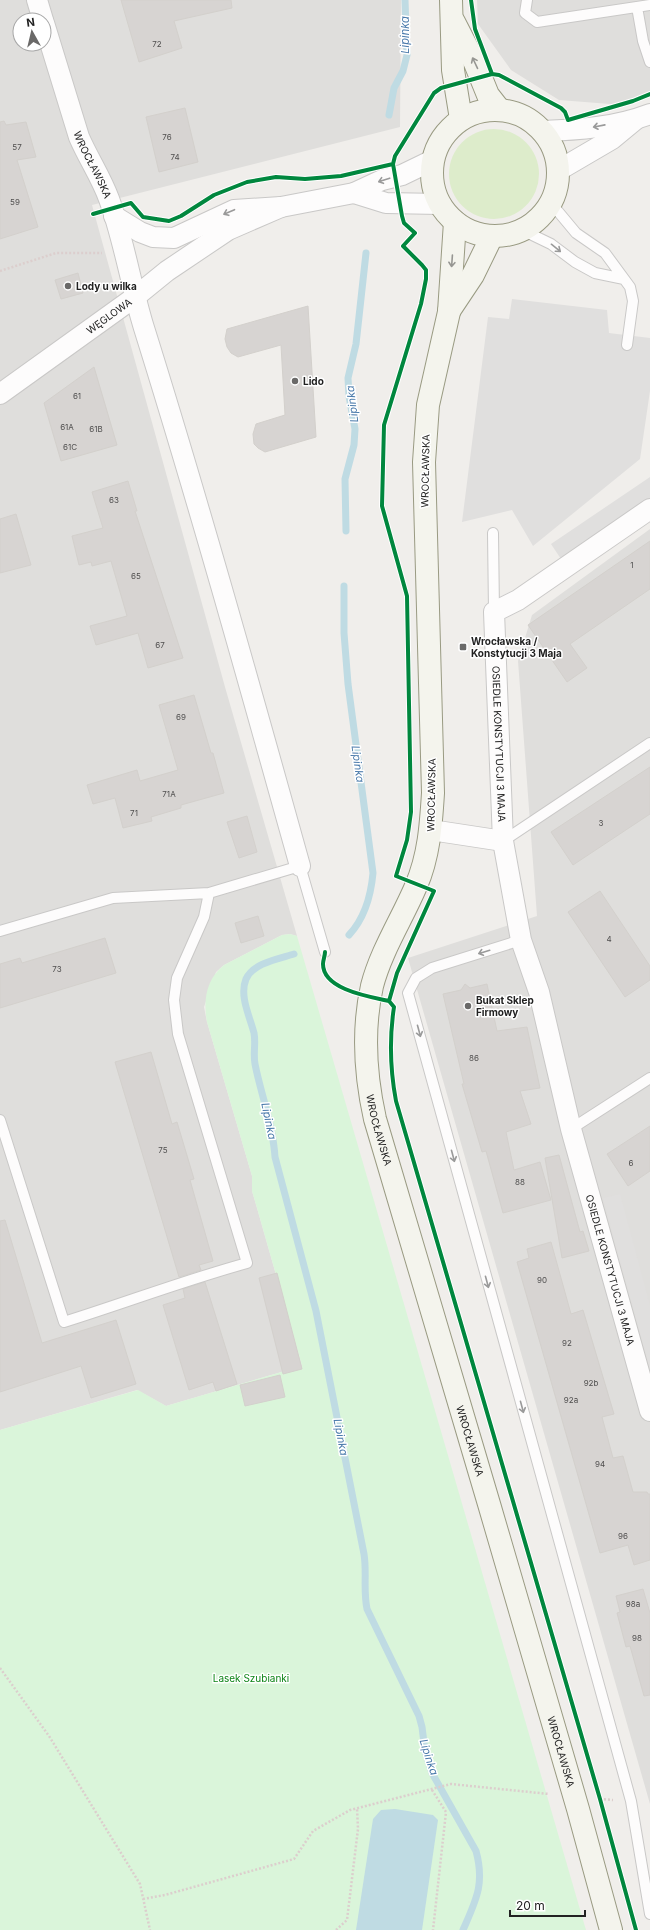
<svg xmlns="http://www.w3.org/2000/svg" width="650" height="1930" font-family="Inter,sans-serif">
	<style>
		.residential { fill: #dfdedc; fill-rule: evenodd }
		.grass { fill: #ddeccb }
		.park { fill: #daf5da }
		.parking { fill: #e0dfde }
		.water { fill: #bfdbe3 }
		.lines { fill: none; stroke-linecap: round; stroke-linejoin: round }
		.stream { stroke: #bfdbe3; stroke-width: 7 }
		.building { fill: #d7d4d2; stroke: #d3d0cc }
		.lane-casing { stroke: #c9c8c7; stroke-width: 12 }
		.street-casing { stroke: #c9c8c7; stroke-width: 22 }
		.secondary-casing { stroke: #999a82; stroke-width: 24 }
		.path { stroke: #dccecd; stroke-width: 2.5; stroke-dasharray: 2 2; stroke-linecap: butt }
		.lane { stroke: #fdfcfc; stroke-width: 10 }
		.street { stroke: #fdfcfc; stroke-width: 20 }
		.secondary { stroke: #f4f4ed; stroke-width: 22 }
		.cycleway-casing { stroke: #fff; stroke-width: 6 }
		.cycleway { stroke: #00873e; stroke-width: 4 }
		.oneway { stroke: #969692 }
		.oneway2 { stroke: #9a9a9a }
		.poi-dot { fill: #6a6968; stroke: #fff; stroke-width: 1.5 }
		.labels { text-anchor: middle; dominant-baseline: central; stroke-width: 3; stroke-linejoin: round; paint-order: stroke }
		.number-label { font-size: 8px; fill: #4f4e4e }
		.street-label { font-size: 10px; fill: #222; stroke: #fff }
		.poi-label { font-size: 10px; font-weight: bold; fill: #222; stroke: #fff; text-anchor: start }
		.park-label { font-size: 10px; fill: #0c8416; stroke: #fff }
		.water-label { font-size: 11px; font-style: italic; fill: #4a7aab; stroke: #fff }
	</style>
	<rect width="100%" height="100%" fill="#f0eeeb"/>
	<path class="residential" d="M0 0H401L400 127 92 205 225 687 297 936 290 934 282 935 224 965 216 972 204 1007 207 1022 252 1176V1191L257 1208 302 1366 166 1406 137 1390 0 1430ZM20 20H44V44H20Z
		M477 0H650V95L623 105 559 100 511 70 478 24Z
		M650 529V1804L408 958 537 916 518 661 532 615Z"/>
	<path class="grass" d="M449 174a45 45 0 1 1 90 0a45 45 0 1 1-90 0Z"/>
	<path class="park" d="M290 934 297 936 586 1930H0V1430L138 1390 166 1406 302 1366 257 1208 252 1191V1176L207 1022C203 1001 206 979 224 965L282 935Z"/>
	<path class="parking" d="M512 299 607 310 609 333 650 338V391L640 459 533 546 512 510 462 522 488 317 509 319Z
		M650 477V498L561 559 551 544Z
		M620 1194 650 1306V1369L603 1198Z"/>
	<path class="water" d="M395 1809 433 1815 438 1820 422 1930H356L373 1819 381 1810Z"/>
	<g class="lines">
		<path class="stream" d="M389 115 394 88 403 71 407 55 405 0
			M346 531 345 479 354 445 355 429 349 396 348 378 356 344 366 253
			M344 586V633L348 684 373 873C371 895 364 919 349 935
			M294 954C278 959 253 963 246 979 239 996 250 1017 254 1033 256 1043 253 1054 255 1064 261 1095 273 1124 275 1157L316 1311 364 1554C367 1573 363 1590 367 1609L419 1716 422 1727 425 1751 432 1773 476 1851C485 1884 476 1900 463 1930"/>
	</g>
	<path class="building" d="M121 0H231L232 8 174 21 182 48 139 62Z
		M185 108 198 162 159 172 146 117Z
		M4 121 6 125 26 122 36 157 17 160 38 227 0 239V122Z
		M78 273 83 293 61 299 55 280Z
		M308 306 316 437 265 452 258 448 254 444 253 434 256 424 285 415 281 345 238 357 231 353 227 347 225 339 227 329Z
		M94 367 117 445 61 461 44 403Z
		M128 481 137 511H135L183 658 148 668 138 633 96 645 90 626 127 616 111 561 92 566 91 562 79 565 72 536 103 528 92 492Z
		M16 514 31 565 0 573V519Z
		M650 541V589L570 644 587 668 567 682 528 625Z
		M194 695 211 753H213L224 793 181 805V808L151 817 152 821 123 828 115 798 93 804 87 785 137 770 140 781 178 770 159 705Z
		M650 767V814L573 865 551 832Z
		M247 816 257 852 239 858 227 822Z
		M600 891 650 966V980L625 997 568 912Z
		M258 916 264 936 241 943 235 923Z
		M105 938 116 973 0 1008V964L20 958 22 963Z
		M465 984 470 988 487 984 497 1031 527 1027 540 1088 520 1091 531 1124 506 1132 514 1170 540 1162 551 1200 503 1213 486 1151 482 1152 462 1084H464L443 994 461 990Z
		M151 1052 172 1124 177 1122 194 1179 190 1180 213 1261 199 1265 201 1270 179 1277 115 1062Z
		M650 1126V1171L628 1186 607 1154Z
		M559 1155 580 1232 583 1231 589 1251 562 1258 545 1158Z
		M5 1220 42 1343 116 1320 136 1384 91 1398 81 1366 0 1392V1221Z
		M551 1242 571 1314 583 1310 614 1414 602 1417 613 1458 623 1456 633 1492H647L648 1494H650V1560L634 1565 628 1545 600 1553 517 1262 529 1258 527 1249Z
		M277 1273 302 1369 283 1374 259 1278Z
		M205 1282 237 1384 216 1391 213 1382 189 1390 163 1305 185 1298 183 1289Z
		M280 1375 285 1397 245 1406 240 1385Z
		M643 1589 650 1613V1695L644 1696 630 1646 626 1647 617 1613 620 1612 616 1596Z"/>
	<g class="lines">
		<g class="lane-casing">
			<path id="lane" d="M527 0 525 13 537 22 650 5
				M637 7 643 41 650 62
				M551 203 576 233 605 253 630 287 633 301 627 345
				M522 230 551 244 575 262 595 273 624 279
				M493 533 494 612
				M503 841 650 743
				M0 931 113 898 209 893 300 866 325 952
				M521 940 432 968 416 978 408 993 631 1801 650 1914
				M0 1120 64 1322C125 1303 185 1280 247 1263L178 1034 174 1000 177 978 204 917 209 893
				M571 1129 650 1078"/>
		</g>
		<g class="street-casing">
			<g id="street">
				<path d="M37 0 43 20"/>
				<path id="s1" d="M44 23 79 137C88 158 101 177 109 199 124 240 131 286 144 328 200 507 250 687 300 866"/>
				<path d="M542 131C579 130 616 127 650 114"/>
				<path d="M559 170 612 139 635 120"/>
				<path d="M354 193 386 203 440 204"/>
				<path d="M114 216 140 232 153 237 174 238 234 210 281 207 354 193 382 180 402 175 433 160"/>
				<path id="s2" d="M0 394 135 297 167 271 228 230 281 207"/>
				<path id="s3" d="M650 509 518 600 494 612 503 841 521 940 539 992 571 1129 650 1411"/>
				<path d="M431 830 503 841"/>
			</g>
		</g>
		<g class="secondary-casing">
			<g id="secondary">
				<path d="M451 0 453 70 461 119"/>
				<path d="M454 22 475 63 488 95 499 109"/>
				<circle cx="495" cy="173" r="63"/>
				<path id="s4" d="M455 222 449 312 428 405 424 462 433 793C431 825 429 856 416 886 402 919 381 951 372 986 362 1031 365 1074 375 1119L489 1504 578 1809 611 1930"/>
				<path d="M449 311 473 275 492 236"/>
			</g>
		</g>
		<path class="path" d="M0 271 56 253H102
			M0 1668 49 1736 140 1884 150 1930
			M432 1790 446 1812 433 1930
			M600 1799 613 1800
			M143 1899 165 1895 294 1859 313 1831 350 1810 451 1784 549 1794
			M336 1930 347 1920 358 1829 357 1808"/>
		<use href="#lane" class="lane"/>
		<use href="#street" class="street"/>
		<use href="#secondary" class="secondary"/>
		<g class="cycleway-casing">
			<path id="cycleway" d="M471 0 475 29 492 74
				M393 164 402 216 404 223 415 233 403 246 422 265 426 270V279L421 304 384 425 382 506 407 596 411 812 407 840 396 876 434 891 397 973 389 1001 394 1007C389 1040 390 1069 396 1101L600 1799 636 1930
				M93 214 131 203 143 217 169 221 181 216 214 195 247 182 276 177 305 179 341 176 393 164 395 156 434 93 441 88 492 74 499 75 561 108 565 112 568 120 633 101 650 94
				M325 952C325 956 323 960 323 964 323 990 371 997 389 1001"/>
		</g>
		<use href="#cycleway" class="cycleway"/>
	</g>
	<defs><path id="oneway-shaft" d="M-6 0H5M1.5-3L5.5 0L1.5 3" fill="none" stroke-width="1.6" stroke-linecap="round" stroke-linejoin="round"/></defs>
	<g class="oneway">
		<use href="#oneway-shaft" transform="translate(475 63) rotate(-115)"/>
		<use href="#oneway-shaft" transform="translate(452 261) rotate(94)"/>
	</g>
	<g class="oneway2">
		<use href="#oneway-shaft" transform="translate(599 126) rotate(169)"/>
		<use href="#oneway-shaft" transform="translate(384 180) rotate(162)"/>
		<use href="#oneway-shaft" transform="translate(229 212) rotate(157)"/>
		<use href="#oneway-shaft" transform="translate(556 248) rotate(39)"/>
		<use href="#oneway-shaft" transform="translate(484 952) rotate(163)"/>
		<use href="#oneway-shaft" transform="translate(419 1031) rotate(75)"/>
		<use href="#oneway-shaft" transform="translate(453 1156) rotate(75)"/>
		<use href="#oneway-shaft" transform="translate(487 1282) rotate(75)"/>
		<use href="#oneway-shaft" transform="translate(522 1407) rotate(75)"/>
	</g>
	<g class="poi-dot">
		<circle cx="68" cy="286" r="4"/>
		<circle cx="295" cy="381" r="4"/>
		<rect x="459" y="643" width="8" height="8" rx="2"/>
		<circle cx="468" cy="1006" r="4"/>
	</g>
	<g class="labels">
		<g class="number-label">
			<text x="157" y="44">72</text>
			<text x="167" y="137">76</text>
			<text x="17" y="147">57</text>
			<text x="175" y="157">74</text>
			<text x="15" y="202">59</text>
			<text x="77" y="396">61</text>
			<text x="67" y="427">61A</text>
			<text x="96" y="429">61B</text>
			<text x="70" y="447">61C</text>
			<text x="114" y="500">63</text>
			<text x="632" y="565">1</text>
			<text x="136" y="576">65</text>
			<text x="160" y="645">67</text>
			<text x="181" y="717">69</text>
			<text x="169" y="794">71A</text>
			<text x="134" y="813">71</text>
			<text x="601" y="823">3</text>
			<text x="609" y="939">4</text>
			<text x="57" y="969">73</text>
			<text x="474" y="1058">86</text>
			<text x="163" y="1150">75</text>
			<text x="631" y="1163">6</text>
			<text x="520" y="1182">88</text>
			<text x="542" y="1280">90</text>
			<text x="567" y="1343">92</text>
			<text x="591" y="1383">92b</text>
			<text x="571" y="1400">92a</text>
			<text x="600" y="1464">94</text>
			<text x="623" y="1536">96</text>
			<text x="633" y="1604">98a</text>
			<text x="637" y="1638">98</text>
		</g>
		<g class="street-label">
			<text stroke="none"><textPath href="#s1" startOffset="150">WROCŁAWSKA</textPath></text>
			<text stroke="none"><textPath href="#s2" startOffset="134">WĘGLOWA</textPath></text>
			<text transform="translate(425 471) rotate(-89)">WROCŁAWSKA</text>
			<text stroke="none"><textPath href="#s3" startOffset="319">OSIEDLE KONSTYTUCJI 3 MAJA</textPath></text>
			<text transform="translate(431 795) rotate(-89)">WROCŁAWSKA</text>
			<text stroke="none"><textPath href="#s4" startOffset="924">WROCŁAWSKA</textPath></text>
			<text stroke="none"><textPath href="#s3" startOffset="859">OSIEDLE KONSTYTUCJI 3 MAJA</textPath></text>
			<text stroke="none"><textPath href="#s4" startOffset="1248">WROCŁAWSKA</textPath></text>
			<text stroke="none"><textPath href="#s4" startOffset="1572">WROCŁAWSKA</textPath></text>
		</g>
		<g class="poi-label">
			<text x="76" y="286">Lody u wilka</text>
			<text x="303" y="381">Lido</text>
			<text x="471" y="641">Wrocławska /<tspan x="471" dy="12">Konstytucji 3 Maja</tspan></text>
			<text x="476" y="1000">Bukat Sklep<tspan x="476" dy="12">Firmowy</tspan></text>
		</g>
		<g class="park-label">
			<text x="251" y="1678">Lasek Szubianki</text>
		</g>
		<g class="water-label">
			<text transform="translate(405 35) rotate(-90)">Lipinka</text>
			<text transform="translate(352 404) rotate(-97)">Lipinka</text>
			<text transform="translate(358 764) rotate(82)">Lipinka</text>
			<text transform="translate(269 1121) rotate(78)">Lipinka</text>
			<text transform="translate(341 1437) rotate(79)">Lipinka</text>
			<text transform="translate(429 1757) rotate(72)">Lipinka</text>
		</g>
	</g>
	<g transform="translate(32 32) rotate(352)"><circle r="19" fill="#ffffff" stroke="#a7a7a7"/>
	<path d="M0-3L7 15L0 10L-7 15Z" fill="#6a6968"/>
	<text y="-6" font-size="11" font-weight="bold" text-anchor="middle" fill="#222222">N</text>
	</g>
	<path d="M510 1910v6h75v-6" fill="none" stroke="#222222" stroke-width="2"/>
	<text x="516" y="1910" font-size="12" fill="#222222" stroke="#ffffff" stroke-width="3" paint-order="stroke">20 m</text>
</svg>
